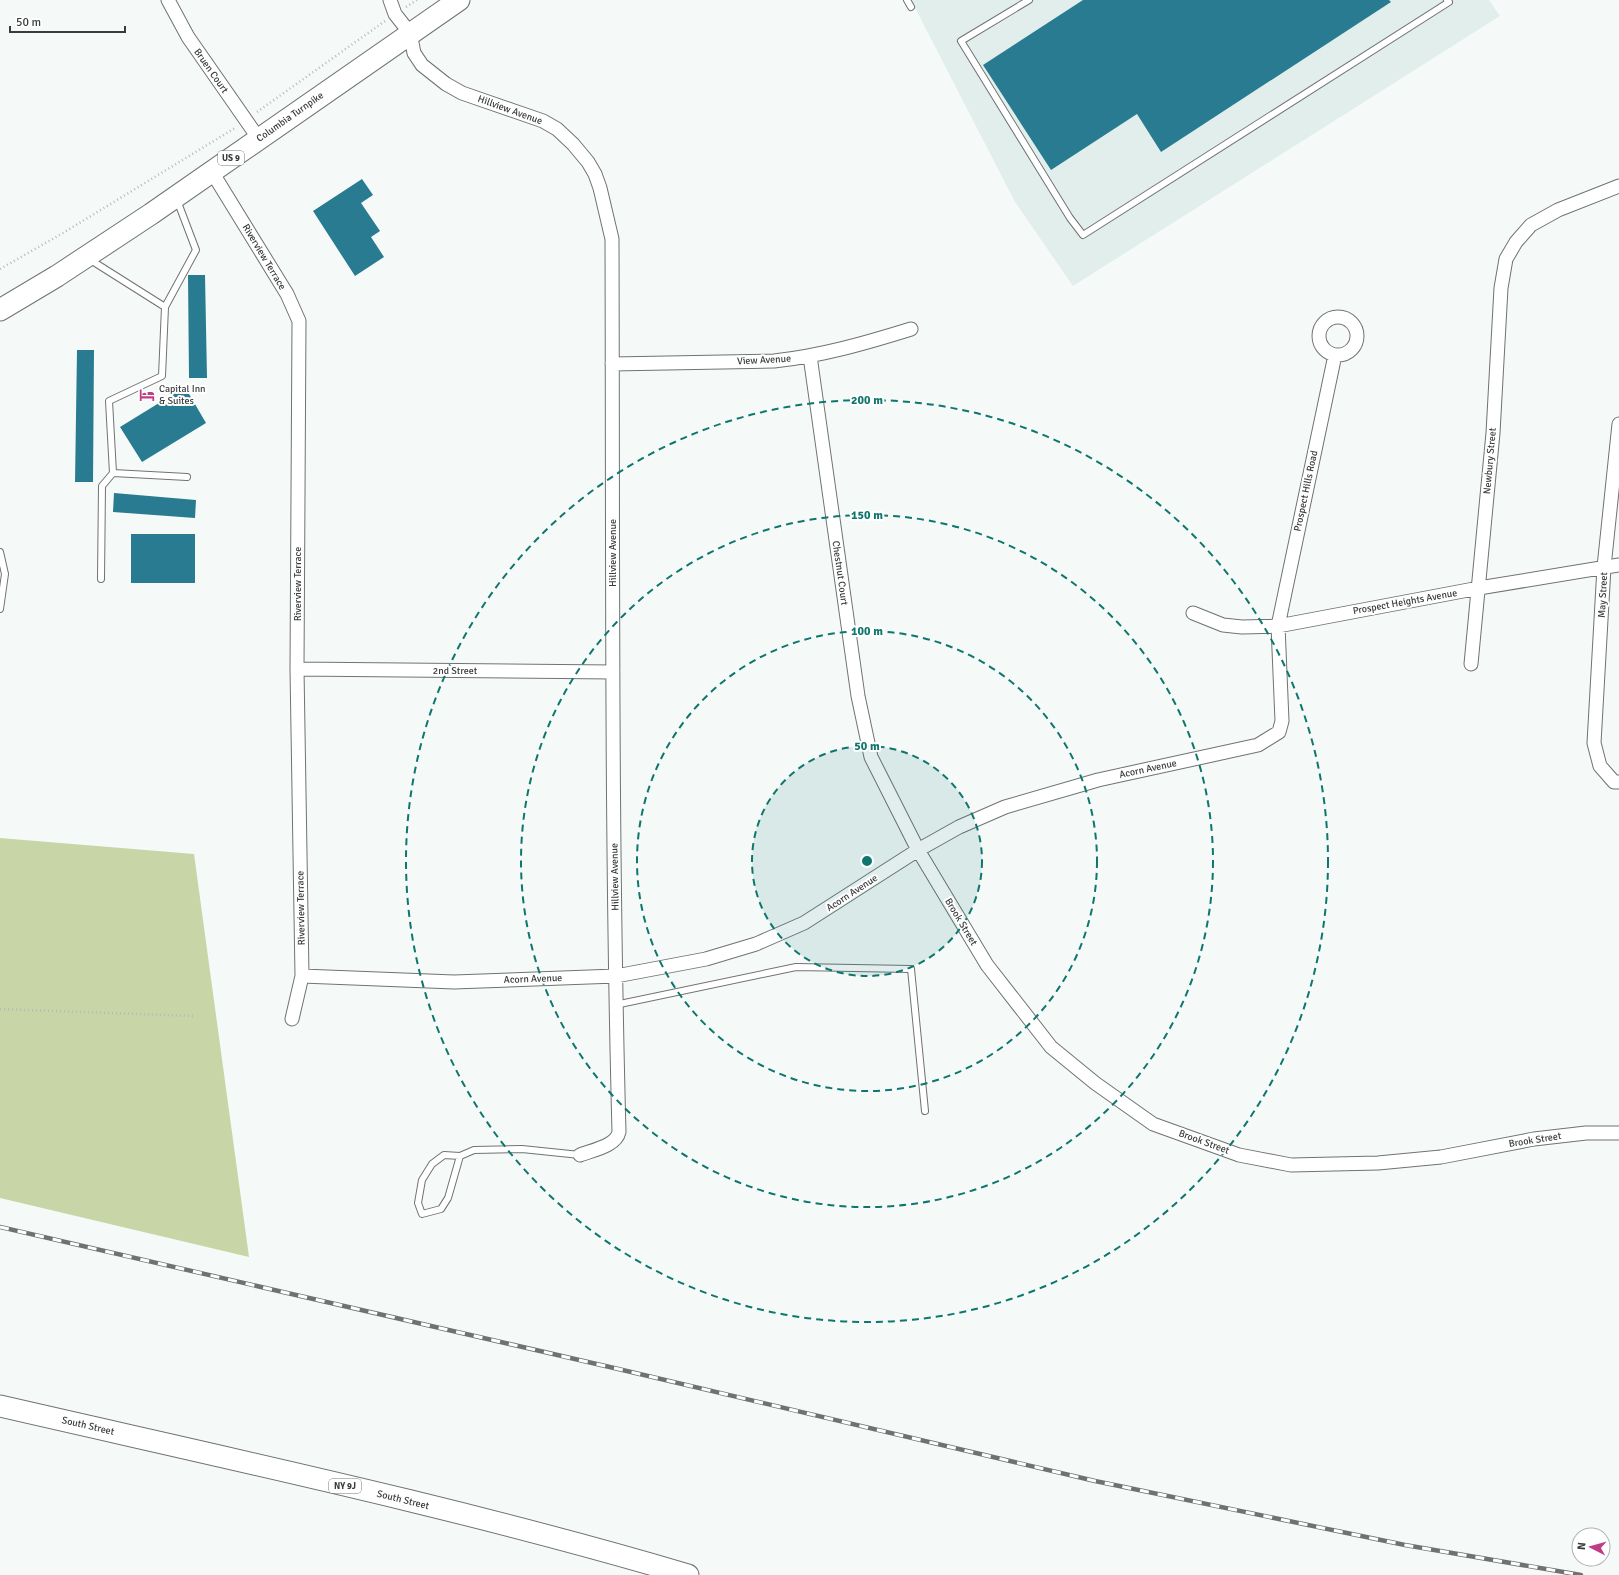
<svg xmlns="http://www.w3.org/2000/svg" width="1619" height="1575" font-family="Signika,sans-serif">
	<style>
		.built { fill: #e1eeec }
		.green { fill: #c8d5a6 }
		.building { fill: #287b90 }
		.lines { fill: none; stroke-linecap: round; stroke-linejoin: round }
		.service-casing { stroke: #6f7372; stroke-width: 8 }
		.minor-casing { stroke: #6f7372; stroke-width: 15 }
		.primary-casing { stroke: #6f7372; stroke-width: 23 }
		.path { stroke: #b6bab9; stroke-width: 2.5; stroke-dasharray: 1 3; stroke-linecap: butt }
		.service { stroke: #fff; stroke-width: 6 }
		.minor { stroke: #fff; stroke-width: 13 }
		.primary { stroke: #fff; stroke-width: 21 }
		.rail-casing { stroke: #6f7271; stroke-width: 4.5 }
		.rail { stroke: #fff; stroke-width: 3; stroke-dasharray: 9; stroke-linecap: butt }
		.ring { fill: none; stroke: #0f766e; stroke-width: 2; stroke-dasharray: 7 5 }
		.labels { text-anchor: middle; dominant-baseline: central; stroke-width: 4; stroke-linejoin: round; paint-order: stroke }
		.shield { fill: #fff; stroke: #757676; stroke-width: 1 }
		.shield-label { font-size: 9px; font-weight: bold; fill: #3a3c3b }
		.street-label { font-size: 10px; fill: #3a3c3b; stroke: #fff }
		.poi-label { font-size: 10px; fill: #3a3c3b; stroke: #fff; text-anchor: start }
		.centre { fill: #0f766e; stroke: #fff; stroke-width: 2 }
		.ring-label { font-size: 12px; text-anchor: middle; font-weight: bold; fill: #0f766e; stroke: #fff; stroke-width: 4; stroke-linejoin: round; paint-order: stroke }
	</style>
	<rect width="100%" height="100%" fill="#f5faf9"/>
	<path class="built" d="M911 0H1489L1500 16 1073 286 1015 202Z"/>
	<path class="green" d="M0 838 194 854 249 1257 0 1198Z"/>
	<path class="building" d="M1083 0H1389L1391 2 1161 152 1137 114 1051 170 983 65Z
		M362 179 373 195 361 203 380 231 371 237 384 257 355 276 313 211Z
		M188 275H205L207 378H189Z
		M77 350H94L93 482H75Z
		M185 387 206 423 142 462 120 427Z
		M114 493 196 500 195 518 113 512Z
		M131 534H195V583H131Z"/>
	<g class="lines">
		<g class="service-casing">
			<path id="service" d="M907 0 911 7
				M1029 0 961 41 1070 218 1083 235 1449 2 1447 0
				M89 259 165 307
				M113 473 187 477
				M0 552 5 574 0 609
				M101 579 102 486 113 473 109 401 162 376 165 307 196 250 177 200
				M615 1005 796 967 911 969 925 1111
				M460 1156 444 1155 432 1164 422 1180 418 1203 422 1214 441 1209 448 1198 460 1156 474 1150 522 1149 580 1155"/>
		</g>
		<g class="minor-casing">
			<path id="minor" d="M168 0 188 37 259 139
				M390 0 395 14 410 33 414 53 422 65 446 84 462 93 543 121 557 129 573 144 588 162 595 174 600 188 612 239C613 537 611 834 619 1132 616 1146 593 1150 580 1155
				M212 172 287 294 299 321 297 669 302 976 292 1019
				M1319 336a19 19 0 1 1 38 0a19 19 0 1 1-38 0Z
				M810 356 858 696 871 757 918 850 987 965 1051 1047 1095 1083 1153 1124 1239 1155 1291 1165 1378 1163 1441 1157 1534 1139 1586 1133H1619
				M612 364 774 361C821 356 866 343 911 329
				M1619 424 1604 567 1594 743 1600 766 1614 782H1619
				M1193 613 1223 625 1242 627 1278 626 1479 588 1619 565
				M1471 664 1493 433 1501 288 1506 259 1516 242 1531 225 1558 210 1619 186
				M297 669 613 672
				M302 976 454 982 616 976 706 959 756 944 804 923 918 850 959 827 1005 807 1098 780 1258 745 1279 732 1282 721 1278 626 1335 355"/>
		</g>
		<g class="primary-casing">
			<path id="primary" d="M0 310 57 276 151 214 459 0
				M0 1406C230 1459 462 1508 688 1575"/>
		</g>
		<path class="path" d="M406 7 417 0
			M257 112 385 21
			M0 269 63 233 235 128
			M0 1009 194 1016"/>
		<use href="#service" class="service"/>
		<use href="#minor" class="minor"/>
		<use href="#primary" class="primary"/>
		<g class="rail-casing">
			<path id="rail" d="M0 1227 614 1368 1095 1481 1405 1545 1581 1575"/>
		</g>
		<use href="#rail" class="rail"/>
	</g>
	<circle cx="867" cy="861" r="115" fill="#0f766e" fill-opacity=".12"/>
	<g class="ring">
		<circle cx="867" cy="861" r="115"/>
		<circle cx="867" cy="861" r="230"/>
		<circle cx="867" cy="861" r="346"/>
		<circle cx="867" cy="861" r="461"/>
	</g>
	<defs>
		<g id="hotel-bare" transform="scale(1.2)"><path d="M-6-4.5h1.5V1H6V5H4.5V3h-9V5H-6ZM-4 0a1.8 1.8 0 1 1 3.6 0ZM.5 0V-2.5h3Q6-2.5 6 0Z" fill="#be3d85" stroke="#fff" stroke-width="2.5" paint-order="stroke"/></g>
	</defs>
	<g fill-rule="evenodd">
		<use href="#hotel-bare" x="147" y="395"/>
	</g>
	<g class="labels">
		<g class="shield">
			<rect x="218" y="151" width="26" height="14" rx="3"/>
			<rect x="329" y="1479" width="32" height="14" rx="3"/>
		</g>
		<g class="shield-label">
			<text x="231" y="158">US 9</text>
			<text x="345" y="1486">NY 9J</text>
		</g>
		<g class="street-label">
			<text transform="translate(211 71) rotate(55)">Bruen Court</text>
			<text transform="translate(510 110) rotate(20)">Hillview Avenue</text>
			<text transform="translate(290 117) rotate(-35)">Columbia Turnpike</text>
			<text transform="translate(264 257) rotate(59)">Riverview Terrace</text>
			<text transform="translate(764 360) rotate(-3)">View Avenue</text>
			<text transform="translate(1490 461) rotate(-85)">Newbury Street</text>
			<text transform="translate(1306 491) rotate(-78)">Prospect Hills Road</text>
			<text transform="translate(613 553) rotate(-90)">Hillview Avenue</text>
			<text transform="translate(840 573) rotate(82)">Chestnut Court</text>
			<text transform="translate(298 584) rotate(-90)">Riverview Terrace</text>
			<text transform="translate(1603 595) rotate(-87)">May Street</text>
			<text transform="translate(1405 602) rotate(-10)">Prospect Heights Avenue</text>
			<text x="455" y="671">2nd Street</text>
			<text transform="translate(1148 769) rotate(-12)">Acorn Avenue</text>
			<text transform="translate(615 877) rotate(-91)">Hillview Avenue</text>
			<text transform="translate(852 893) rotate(-33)">Acorn Avenue</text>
			<text transform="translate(301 908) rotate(-91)">Riverview Terrace</text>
			<text transform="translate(961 922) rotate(59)">Brook Street</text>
			<text transform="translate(533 979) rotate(-2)">Acorn Avenue</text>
			<text transform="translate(1535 1140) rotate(-9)">Brook Street</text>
			<text transform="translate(1204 1142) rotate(20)">Brook Street</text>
			<text transform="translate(88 1426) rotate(13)">South Street</text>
			<text transform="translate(403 1500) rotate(14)">South Street</text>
		</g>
		<g class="poi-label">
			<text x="159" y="389">Capital Inn<tspan x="159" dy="12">&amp; Suites</tspan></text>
		</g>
	</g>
	<circle cx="867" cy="861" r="6" class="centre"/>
	<g class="ring-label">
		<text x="867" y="404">200 m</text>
		<text x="867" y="519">150 m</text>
		<text x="867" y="635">100 m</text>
		<text x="867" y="750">50 m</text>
	</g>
	<g transform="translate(1591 1547) rotate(276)"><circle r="19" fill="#ffffff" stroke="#b0b1b1"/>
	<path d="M0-3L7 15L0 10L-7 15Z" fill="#be3d85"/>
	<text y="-6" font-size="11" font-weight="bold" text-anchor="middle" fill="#3a3c3b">N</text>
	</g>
	<path d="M10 26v6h115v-6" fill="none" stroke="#3a3c3b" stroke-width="2"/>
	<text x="16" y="26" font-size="12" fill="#3a3c3b" stroke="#ffffff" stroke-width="3" paint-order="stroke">50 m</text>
</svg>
